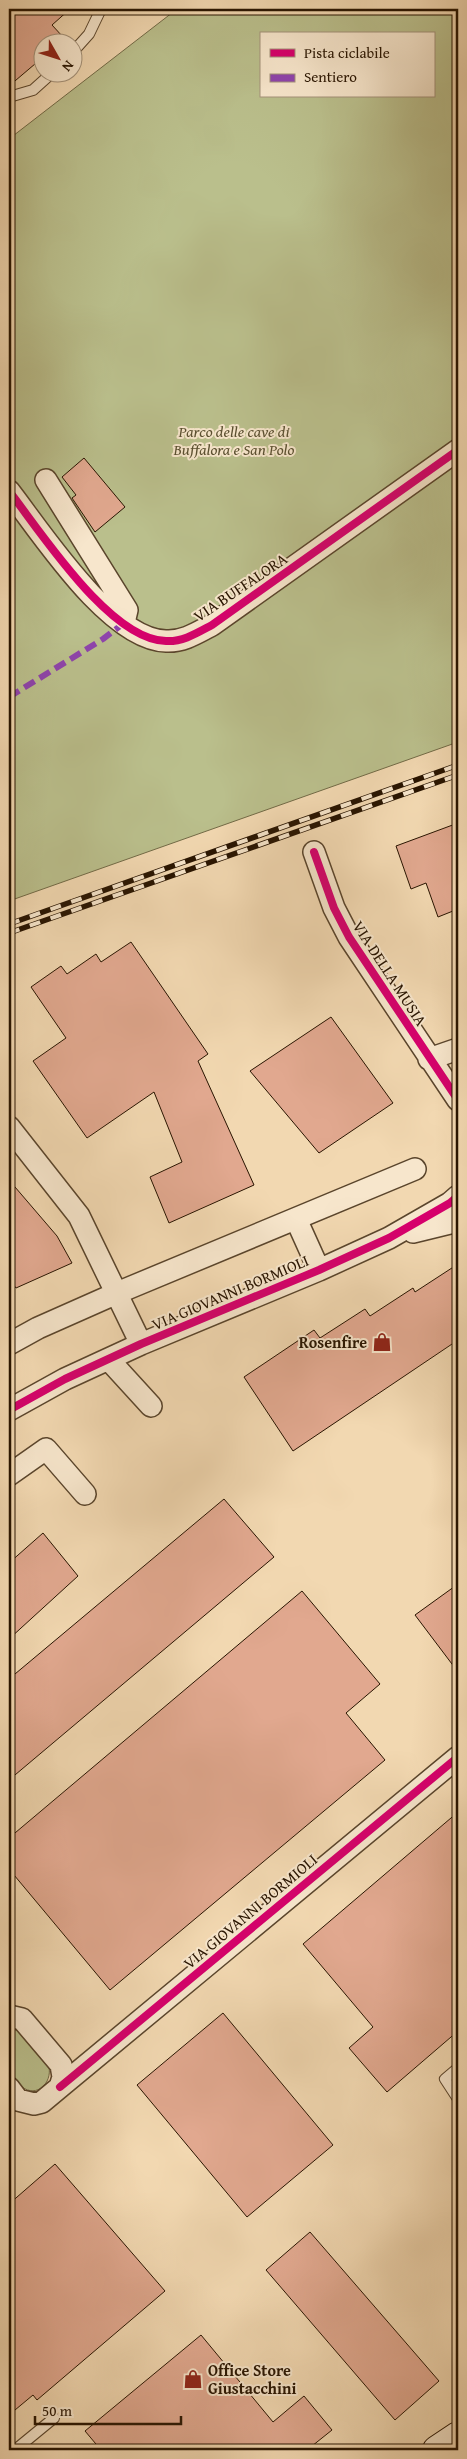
<svg xmlns="http://www.w3.org/2000/svg" width="467" height="2459" font-family="'Gentium Book Plus',serif">
	<style>
		.green { fill: #babf8c; stroke: #716a46; fill-rule: evenodd }
		.building { fill: #e1a88f; stroke: #281400 }
		.lines { fill: none; stroke-linecap: round; stroke-linejoin: round }
		.service-casing { stroke: #5a452c; stroke-width: 12 }
		.minor-casing { stroke: #5a452c; stroke-width: 24 }
		.secondary-casing { stroke: #281400; stroke-width: 30 }
		.service { stroke: #f7e6cc; stroke-width: 10 }
		.minor { stroke: #f7e6cc; stroke-width: 21 }
		.secondary { stroke: #f7e6cc; stroke-width: 28 }
		.rail-casing { stroke: #281400; stroke-width: 5.5 }
		.rail { stroke: #f7e6cc; stroke-width: 4; stroke-dasharray: 11; stroke-linecap: butt }
		.quiet { stroke: #8e44ad; stroke-width: 6; stroke-dasharray: 12 6; stroke-linecap: butt }
		.cycleway-casing { stroke: #f7e6cc; stroke-width: 11 }
		.cycleway { stroke: #d6006c; stroke-width: 8 }
		.labels { text-anchor: middle; dominant-baseline: central; stroke-width: 4; stroke-linejoin: round; paint-order: stroke }
		.park-label { font-size: 16px; font-style: italic; fill: #5b5031; stroke: #f7e6cc }
		.street-label { font-size: 16px; fill: #281400; stroke: #f7e6cc }
		.poi-label { font-size: 16px; font-weight: bold; fill: #281400; stroke: #f7e6cc; text-anchor: end }
	</style>
	<rect width="100%" height="100%" fill="#f2d8b1"/>
	<filter id="stains"><feTurbulence type="fractalNoise" baseFrequency=".004" numOctaves="4"/><feColorMatrix values="0 0 0 0 .2 0 0 0 0 .09 0 0 0 0 .02 0 0 0 .5 -.17"/></filter>
	<radialGradient id="worn" r=".72"><stop offset=".6" stop-color="#630" stop-opacity="0"/><stop offset="1" stop-color="#630" stop-opacity=".3"/></radialGradient>
	<path class="green" d="M177 9H458V742L9 901V139ZM261 34H433V96H261Z
		M9 2027 20 2032 49 2067C52 2083 37 2098 22 2087 17 2083 13 2077 9 2072Z"/>
	<path class="building" d="M14 9H70L52 25 63 37 57 42H42V58L9 86V13Z
		M84 458 125 507 95 532 72 498 76 495 62 477Z
		M458 823V909L438 917 426 883 411 889 396 846Z
		M131 942 208 1054 198 1061 254 1185 169 1223 150 1177 182 1162 154 1092 87 1138 33 1061 66 1038 31 987 61 966 67 974 96 954 101 962Z
		M331 1017 393 1103 319 1153 250 1071Z
		M9 1180 57 1236 72 1263 16 1288 9 1279Z
		M458 1264V1340L293 1451 244 1377 314 1330 320 1338 365 1309 370 1316 413 1288 415 1292Z
		M224 1499 274 1557 9 1780V1679Z
		M43 1533 78 1576 9 1639V1563Z
		M458 1584V1672L415 1615Z
		M302 1591 380 1684 346 1713 385 1760 110 1990 9 1869V1838Z
		M458 1812V2031L387 2092 349 2048 373 2027 303 1944Z
		M223 2013 333 2145 247 2217 137 2085Z
		M55 2164 165 2291 37 2400 33 2395 9 2415V2204Z
		M310 2232 439 2381 395 2420 266 2270Z
		M201 2335 273 2422 304 2396 332 2430 307 2450H101L85 2431Z"/>
	<g class="lines">
		<g class="service-casing">
			<path id="service" d="M72 53 89 34 101 9
				M9 97 33 90 53 72
				M458 2068 445 2079 458 2099
				M15 2450 54 2418"/>
		</g>
		<g class="minor-casing">
			<path id="minor" d="M46 480 127 610 124 623
				M9 491C41 532 110 640 166 641 183 642 197 633 212 625L458 450
				M314 852 334 908 349 937 458 1100
				M429 1059 458 1049
				M9 1127 79 1216 141 1344
				M296 1219 319 1270
				M413 1232 458 1221
				M9 1344 38 1328 117 1293 415 1169
				M109 1360 151 1406
				M9 1410 65 1379 141 1344 319 1270 389 1238 450 1203 458 1196
				M9 1475 46 1449 85 1494
				M9 2016 22 2019 61 2065 63 2077 60 2087 42 2102 34 2104 18 2100 9 2088
				M60 2087 458 1757"/>
		</g>
		<g class="secondary-casing">
			<path id="secondary" d="M437 2450 458 2436"/>
		</g>
		<use href="#service" class="service"/>
		<use href="#minor" class="minor"/>
		<use href="#secondary" class="secondary"/>
		<g class="rail-casing">
			<path id="rail" d="M9 924 458 765
				M9 933 458 775"/>
		</g>
		<use href="#rail" class="rail"/>
		<path class="quiet" d="M9 697 103 639 124 623"/>
		<g class="cycleway-casing">
			<path id="cycleway" d="M9 491C41 532 110 640 166 641 183 642 197 633 212 625L458 450
				M314 852 334 908 349 937 458 1100
				M9 1410 65 1379 141 1344 319 1270 389 1238 450 1203 458 1196
				M60 2087 458 1757"/>
		</g>
		<use href="#cycleway" class="cycleway"/>
	</g>
	<defs>
		<g id="shop-bare" transform="scale(1.5)"><path d="M-5-2.5h2.3a2.7 3.5 0 0 1 5.4 0H5L5.5 6h-11ZM-1.5-2.5h3a1.5 2.3 0 0 0-3 0Z" fill="#8f2418" stroke="#f7e6cc" stroke-width="2.5" paint-order="stroke"/></g>
	</defs>
	<g fill-rule="evenodd">
		<use href="#shop-bare" x="382" y="1342"/>
		<use href="#shop-bare" x="193" y="2379"/>
	</g>
	<g class="labels">
		<g class="park-label">
			<text x="234" y="431">Parco delle cave di<tspan x="234" dy="18">Buffalora e San Polo</tspan></text>
		</g>
		<g class="street-label">
			<text transform="translate(240 587) rotate(-34)">VIA BUFFALORA</text>
			<text transform="translate(390 973) rotate(57)">VIA DELLA MUSIA</text>
			<text transform="translate(230 1292) rotate(-23)">VIA GIOVANNI BORMIOLI</text>
			<text transform="translate(250 1911) rotate(-40)">VIA GIOVANNI BORMIOLI</text>
		</g>
		<g class="poi-label">
			<text x="367" y="1342">Rosenfire</text>
			<text x="208" y="2370" text-anchor="start">Office Store<tspan x="208" dy="18">Giustacchini</tspan></text>
		</g>
	</g>
	<rect width="467" height="2459" fill="none" stroke="#f2d8b1" stroke-width="30"/>
	<rect x="10" y="10" width="447" height="2439" fill="none" stroke="#281400" stroke-width="2.5"/>
	<rect x="15" y="15" width="437" height="2429" fill="none" stroke="#281400"/>
	<rect x="260" y="32" width="175" height="65" fill="#f7e6cc" stroke="#a4927a"/>
	<rect x="270" y="49" width="25" height="8" fill="#d6006c" stroke="#a4927a"/>
	<text x="304" y="58" font-size="15" fill="#281400">Pista ciclabile</text>
	<rect x="270" y="74" width="25" height="8" fill="#8e44ad" stroke="#a4927a"/>
	<text x="304" y="82" font-size="15" fill="#281400">Sentiero</text>
	<g transform="translate(58 58) rotate(129)"><circle r="24" fill="#f7e6cc" stroke="#a4927a"/>
	<path d="M0-4L9 19L0 12L-9 19Z" fill="#8f2418"/>
	<text y="-8" font-size="14" font-weight="bold" text-anchor="middle" fill="#281400">N</text>
	</g>
	<path d="M35 2416v8h146v-8" fill="none" stroke="#281400" stroke-width="2.5"/>
	<text x="42" y="2416" font-size="15" fill="#281400" stroke="#f7e6cc" stroke-width="4" paint-order="stroke">50 m</text>
	<rect width="100%" height="100%" filter="url(#stains)"/>
	<rect width="100%" height="100%" fill="url(#worn)"/>
</svg>
